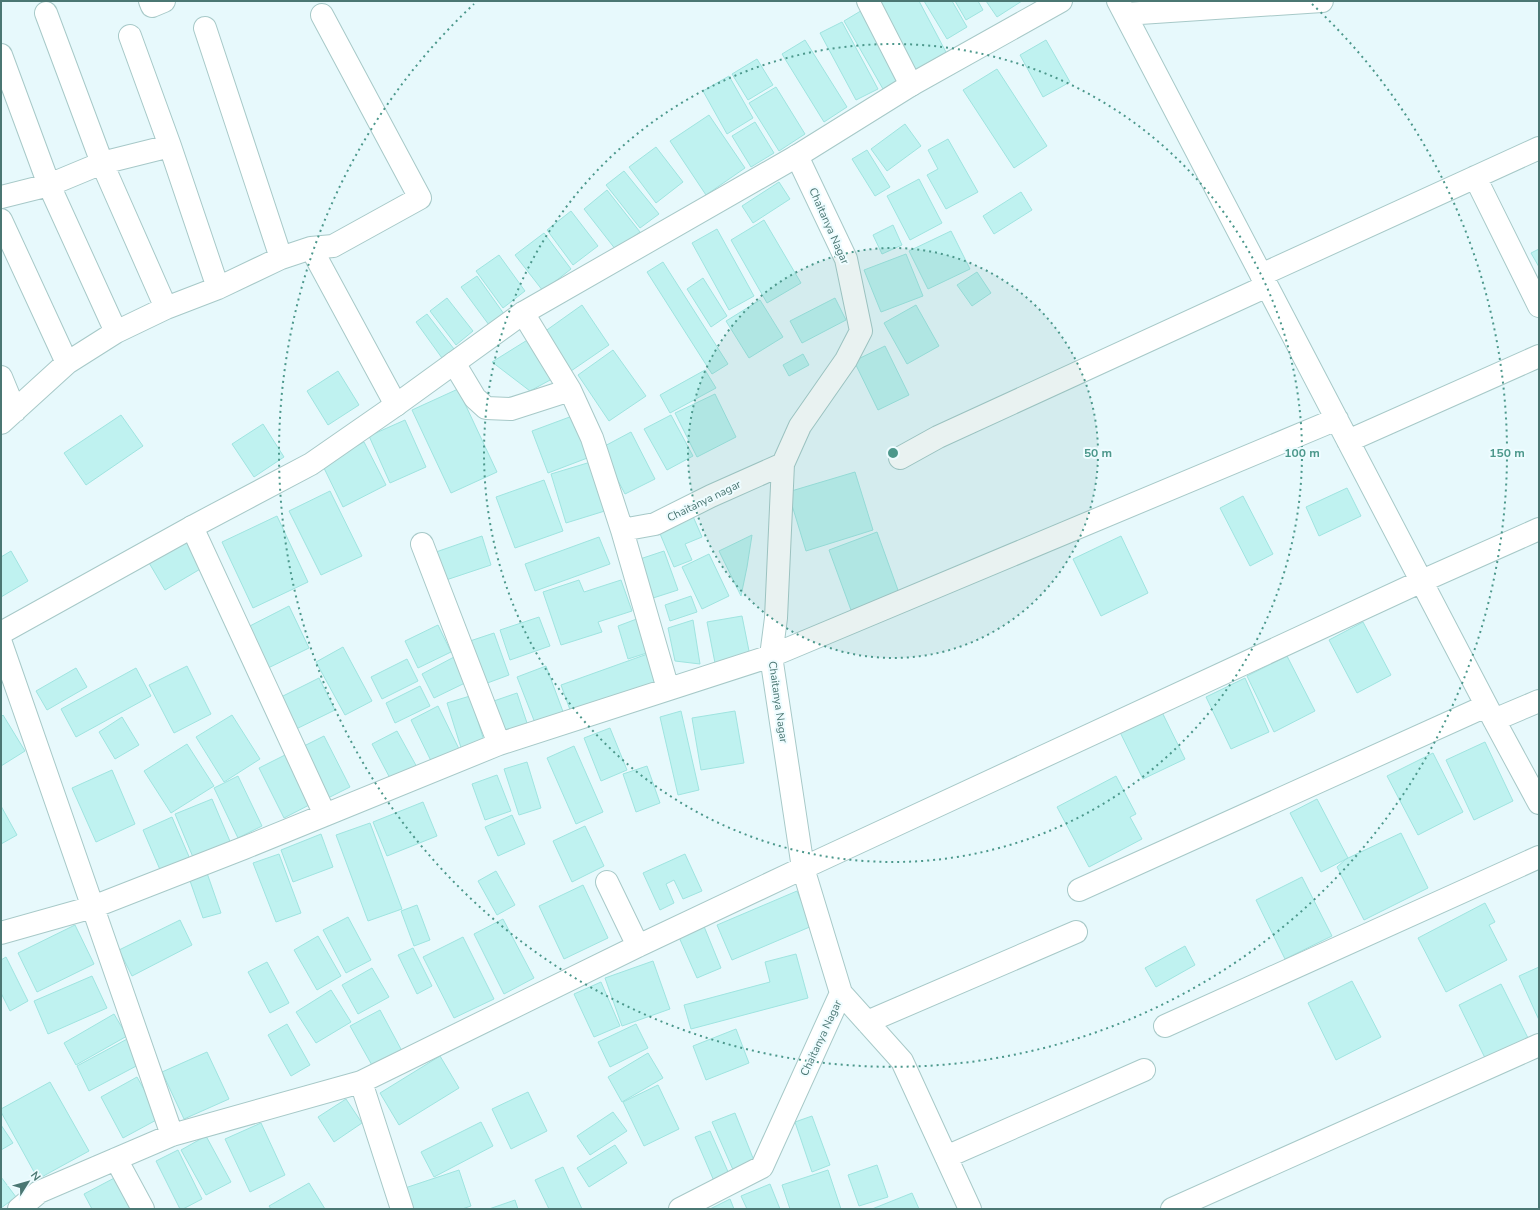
<svg xmlns="http://www.w3.org/2000/svg" width="1540" height="1210" font-family="'Nunito Sans',sans-serif">
	<style>
		.building { fill: #bff2f0; stroke: #9fe4e0 }
		.lines { fill: none; stroke-linecap: round; stroke-linejoin: round }
		.minor-casing { stroke: #a7c9c8; stroke-width: 24 }
		.tertiary-casing { stroke: #a7c9c8; stroke-width: 24 }
		.minor { stroke: #fff; stroke-width: 22 }
		.tertiary { stroke: #fff; stroke-width: 22 }
		.ring { fill: none; stroke: #4c988c; stroke-width: 2; stroke-dasharray: 2 4 }
		.labels { text-anchor: middle; dominant-baseline: central; stroke-width: 4; stroke-linejoin: round; paint-order: stroke }
		.street-label { font-size: 11px; fill: #4b7773; stroke: #eefcff }
		.centre { fill: #4c988c; stroke: #eefcff; stroke-width: 2 }
		.ring-label { font-size: 12px; text-anchor: middle; font-weight: bold; fill: #4c988c; stroke: #eefcff; stroke-width: 4; stroke-linejoin: round; paint-order: stroke }
	</style>
	<rect width="100%" height="100%" fill="#e7f9fc"/>
	<path class="building" d="M881 1H919L947 54 909 74 873 5Z
		M924 1H952L967 27 947 39Z
		M955 1H978L983 10 966 20Z
		M986 1H1022L997 17Z
		M864 9 902 78 883 89 844 21Z
		M842 22 878 89 856 100 820 33Z
		M805 40 847 107 824 122 782 54Z
		M1046 40 1070 82 1043 97 1020 55Z
		M757 59 773 85 748 100 732 74Z
		M997 69 1047 146 1014 168 963 90Z
		M729 76 753 118 727 134 703 91Z
		M776 87 805 134 779 151 749 103Z
		M709 115 745 168 706 195 670 141Z
		M755 122 774 153 751 167 732 136Z
		M905 124 921 146 887 171 871 149Z
		M948 139 978 192 946 209 927 175 938 169 928 150Z
		M656 147 683 182 656 203 629 167Z
		M867 150 890 187 875 196 852 159Z
		M624 171 659 214 640 228 606 185Z
		M919 179 942 223 910 240 887 196Z
		M779 182 790 199 753 223 742 206Z
		M607 190 640 232 616 250 584 209Z
		M1021 192 1032 210 994 234 983 216Z
		M571 211 598 246 573 265 547 230Z
		M764 220 801 283 767 303 731 240Z
		M893 225 902 245 882 254 873 235Z
		M717 229 754 296 729 310 692 243Z
		M951 231 970 269 928 289 909 251Z
		M544 233 571 269 543 291 515 255Z
		M1539 249V267L1531 253Z
		M906 254 923 296 881 312 864 270Z
		M499 255 525 291 503 308 476 271Z
		M663 262 728 364 712 374 647 272Z
		M977 272 991 293 972 306 957 285Z
		M477 276 504 314 489 325 461 287Z
		M703 278 727 316 711 327 687 289Z
		M447 298 473 331 456 345 430 311Z
		M835 298 846 320 802 343 790 321Z
		M760 300 783 337 749 358 726 321Z
		M582 305 609 345 571 371 544 332Z
		M916 305 939 346 907 364 884 323Z
		M427 314 454 349 442 358 416 322Z
		M529 339 552 379 530 391 492 362Z
		M885 346 909 395 878 410 854 361Z
		M613 350 646 396 609 421 578 375Z
		M803 354 809 365 789 376 783 365Z
		M705 370 716 388 670 413 660 395Z
		M338 371 359 405 328 425 307 391Z
		M458 389 497 472 451 493 412 410Z
		M715 394 736 437 697 457 675 413Z
		M121 415 143 446 86 485 64 453Z
		M575 415 590 457 548 473 532 431Z
		M671 415 693 456 667 470 644 429Z
		M405 420 426 467 390 483 369 436Z
		M263 424 284 457 254 477 232 444Z
		M631 432 655 479 625 494 601 448Z
		M364 442 386 485 343 507 322 464Z
		M594 461 608 510 566 523 551 474Z
		M855 472 873 530 806 551 788 492Z
		M544 480 563 531 515 548 496 497Z
		M1347 488 1361 516 1319 536 1306 507Z
		M330 491 362 556 321 575 289 511Z
		M1243 496 1273 554 1250 566 1220 508Z
		M692 514 702 537 685 544 692 560 674 567 658 529Z
		M277 516 308 582 253 608 222 542Z
		M186 532 207 565 165 590 145 556Z
		M877 532 899 593 851 610 829 550Z
		M752 535 747 567 741 596 719 551Z
		M482 536 491 565 446 580 436 552Z
		M1121 536 1148 593 1101 616 1073 559Z
		M599 537 610 564 535 591 525 564Z
		M11 551 28 581 1 597V557Z
		M664 551 678 590 650 599 637 560Z
		M709 554 729 596 702 609 682 567Z
		M579 580 584 592 621 580 632 611 598 622 602 632 561 645 543 592Z
		M691 596 697 612 670 621 665 605Z
		M289 606 309 648 262 671 242 630Z
		M742 616 750 656 715 663 707 622Z
		M539 617 550 646 510 660 500 630Z
		M642 617 653 651 628 659 618 626Z
		M693 620 700 664 675 661 668 628Z
		M1363 622 1391 675 1357 693 1329 640Z
		M438 625 451 652 418 668 405 641Z
		M494 633 509 675 482 685 467 642Z
		M343 647 372 701 345 715 316 662Z
		M653 652 665 685 573 718 561 685Z
		M1287 656 1315 711 1274 732 1247 676Z
		M454 657 467 682 434 698 422 674Z
		M407 659 418 681 382 699 371 677Z
		M187 666 211 714 174 733 149 685Z
		M546 666 565 717 537 728 517 677Z
		M76 668 87 687 47 710 36 691Z
		M136 668 151 696 76 737 61 709Z
		M319 678 335 710 290 732 275 700Z
		M1245 678 1269 732 1231 749 1206 697Z
		M420 686 430 706 395 723 386 703Z
		M517 693 528 726 499 736 488 703Z
		M470 696 486 747 463 754 447 703Z
		M1158 704 1185 759 1143 779 1116 724Z
		M438 706 460 751 433 765 411 720Z
		M681 711 699 790 678 795 660 717Z
		M735 711 744 763 701 770 692 718Z
		M3 715 25 751 1 766V717Z
		M232 715 260 759 224 782 196 737Z
		M122 717 139 745 115 759 99 732Z
		M610 728 627 770 601 781 584 738Z
		M397 731 418 769 392 782 372 744Z
		M324 736 350 787 324 800 298 749Z
		M1485 742 1513 801 1474 820 1446 760Z
		M187 744 214 786 171 813 144 771Z
		M574 746 603 812 576 824 547 758Z
		M289 753 313 803 284 818 259 768Z
		M1433 753 1463 812 1418 835 1387 776Z
		M527 762 541 808 519 815 504 769Z
		M647 766 660 803 636 812 623 774Z
		M112 770 135 824 96 842 72 788Z
		M497 775 511 811 485 820 472 784Z
		M238 776 262 826 238 838 214 788Z
		M1116 776 1136 814 1130 817 1142 839 1089 867 1057 807Z
		M212 799 232 846 195 862 175 814Z
		M1317 799 1348 858 1321 872 1290 813Z
		M423 802 437 836 387 856 373 822Z
		M1 806 17 835 1 844Z
		M512 815 525 844 498 856 485 827Z
		M172 817 190 859 161 872 143 830Z
		M370 823 402 909 368 921 336 835Z
		M585 826 604 866 572 882 553 841Z
		M1401 833 1428 888 1364 920 1337 867 1346 859Z
		M321 834 333 867 293 882 281 850Z
		M279 854 301 913 276 922 253 863Z
		M685 854 702 891 683 899 674 880 666 884 674 903 660 910 643 873Z
		M496 871 515 905 497 915 478 881Z
		M207 873 221 913 203 918 189 878Z
		M1302 877 1332 936 1285 959 1256 900Z
		M583 885 608 938 564 959 539 906Z
		M797 891 812 926 732 960 717 925Z
		M1485 903 1495 922 1489 925 1507 960 1446 992 1418 938Z
		M417 905 430 940 414 946 401 911Z
		M348 917 371 960 346 973 323 930Z
		M503 919 534 978 504 994 474 934Z
		M180 920 192 945 132 976 119 950Z
		M703 924 721 968 697 978 678 935Z
		M75 925 94 964 37 992 18 953Z
		M318 936 341 976 317 990 294 950Z
		M463 937 494 999 454 1018 423 957Z
		M1185 946 1195 965 1156 987 1145 968Z
		M413 948 432 986 417 994 398 955Z
		M796 954 808 998 691 1029 684 1005 770 982 765 962Z
		M6 957 28 1001 10 1011 1 993V960Z
		M653 961 670 1009 622 1026 605 978Z
		M267 962 289 1003 270 1013 248 972Z
		M1539 967V1020L1519 976Z
		M372 968 389 997 358 1014 342 985Z
		M92 976 107 1008 48 1034 34 1001Z
		M1352 981 1381 1037 1336 1060 1308 1003Z
		M601 982 620 1026 594 1037 574 994Z
		M1501 984 1529 1040 1486 1060 1459 1005Z
		M331 990 351 1022 316 1043 296 1012Z
		M380 1010 402 1051 373 1067 350 1026Z
		M114 1014 127 1036 76 1065 64 1043Z
		M287 1024 310 1065 291 1076 268 1035Z
		M636 1024 648 1048 610 1067 598 1042Z
		M736 1029 749 1063 706 1080 693 1046Z
		M129 1038 142 1063 89 1091 77 1066Z
		M207 1052 229 1099 184 1119 162 1072Z
		M648 1053 663 1078 622 1102 608 1077Z
		M440 1056 459 1088 399 1125 380 1093Z
		M137 1077 160 1118 123 1138 101 1097Z
		M50 1082 89 1151 38 1179 1 1112V1109Z
		M658 1085 679 1129 644 1146 623 1102Z
		M528 1092 547 1131 511 1149 492 1109Z
		M346 1099 362 1123 334 1142 318 1117Z
		M613 1112 627 1131 590 1155 577 1136Z
		M735 1113 755 1163 734 1172 712 1122Z
		M812 1116 830 1165 812 1172 795 1122Z
		M481 1122 493 1146 434 1177 421 1152Z
		M261 1123 285 1175 250 1192 225 1139Z
		M1 1125 13 1143 1 1150Z
		M710 1131 729 1174 714 1181 695 1137Z
		M206 1136 231 1182 206 1195 181 1150Z
		M615 1145 627 1163 589 1187 577 1168Z
		M178 1150 202 1199 183 1209H180L156 1161Z
		M877 1165 888 1197 859 1206 848 1175Z
		M563 1167 582 1209H549L535 1180Z
		M459 1170 471 1206 462 1209H405L399 1190Z
		M828 1170 841 1209H790L782 1185Z
		M120 1175 137 1209H92L84 1194Z
		M1 1177 16 1197 1 1208Z
		M309 1183 325 1209H271L269 1206Z
		M770 1184 780 1209H747L741 1196Z
		M912 1193 919 1209H872Z
		M730 1199 734 1209H710Z
		M515 1200 518 1209H489Z"/>
	<g class="lines">
		<g class="minor-casing">
			<path id="minor" d="M150 1 152 6 164 1
				M868 1 911 85
				M1118 1 1494 720 1539 803
				M46 13 102 163 166 308
				M1125 14 1322 1
				M205 28 281 258
				M130 36 170 146
				M1 55 49 185 116 332
				M1475 177 1539 306
				M1 197 49 185 102 163 170 146 218 288
				M1 220 67 363
				M311 248 396 405
				M1261 275 1539 148
				M523 313 570 390 592 438 622 530 668 689
				M454 363 475 398 486 408 511 409 570 390
				M1 377 15 411
				M1 423 67 363 116 332 166 308 218 288 281 258 311 248 333 246 420 198 322 15
				M1348 441 1539 356
				M900 458 938 437 1267 286
				M192 527 325 815
				M622 530 655 524 711 496 783 464
				M422 544 499 744
				M1 643 172 1135
				M1494 720 1539 701
				M607 882 638 946
				M1079 890 1486 706
				M1 933 93 907 244 848 499 744 771 656 1337 419
				M841 993 902 1061 970 1209
				M867 1022 1076 932
				M1165 1026 1539 857
				M361 1082 402 1209
				M946 1157 1144 1070
				M116 1159 143 1209
				M19 1209 39 1192 172 1135 361 1082 638 946 803 868 1422 581 1539 529
				M680 1209 762 1167 841 993 803 868 771 656 776 618 783 464 800 426 846 360 861 331 846 259 797 156
				M1172 1209 1539 1045"/>
		</g>
		<g class="tertiary-casing">
			<path id="tertiary" d="M1 633 192 527 311 464 396 405 523 313 797 156 911 85 1061 1"/>
		</g>
		<use href="#minor" class="minor"/>
		<use href="#tertiary" class="tertiary"/>
	</g>
	<circle cx="893" cy="453" r="205" fill="#4c988c" fill-opacity=".12"/>
	<g class="ring">
		<circle cx="893" cy="453" r="205"/>
		<circle cx="893" cy="453" r="409"/>
		<path d="M1312 4A614 614 0 1 1 474 4"/>
	</g>
	<g class="labels">
		<g class="street-label">
			<text transform="translate(829 226) rotate(66)">Chaitanya Nagar</text>
			<text transform="translate(704 501) rotate(-26)">Chaitanya nagar</text>
			<text transform="translate(778 702) rotate(82)">Chaitanya Nagar</text>
			<text transform="translate(821 1038) rotate(-65)">Chaitanya Nagar</text>
		</g>
	</g>
	<circle cx="893" cy="453" r="6" class="centre"/>
	<g class="ring-label">
		<text x="1098" y="457">50 m</text>
		<text x="1302" y="457">100 m</text>
		<text x="1507" y="457">150 m</text>
	</g>
	<rect width="1540" height="1210" fill="none" stroke="#4b7773" stroke-width="4"/>
	<g transform="translate(28 1182) rotate(53)" stroke="#eefcff" stroke-width="3" paint-order="stroke">
	<path d="M0-3L7 15L0 10L-7 15Z" fill="#4b7773"/>
	<text y="-6" font-size="11" font-weight="bold" text-anchor="middle" fill="#4b7773">N</text>
	</g>
</svg>
